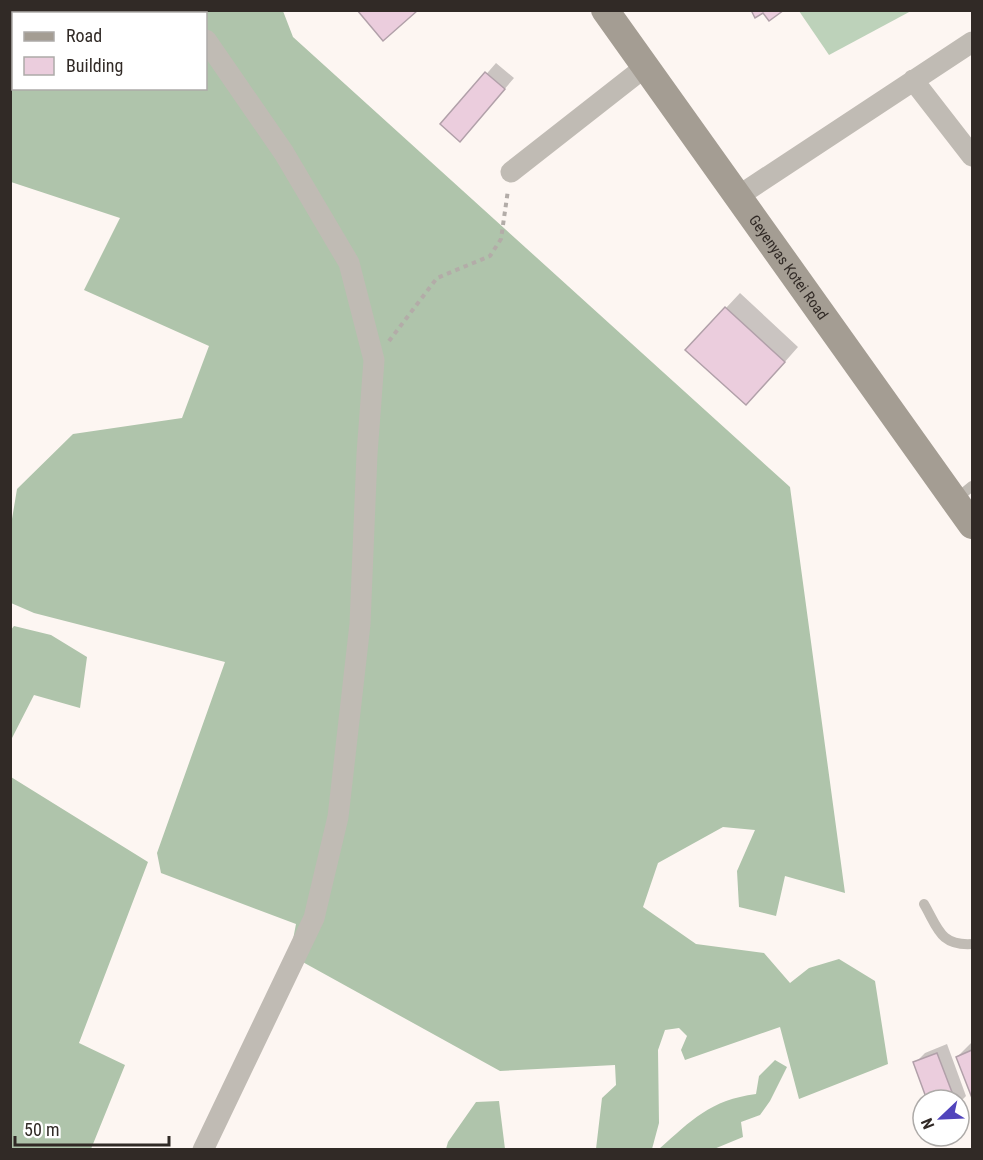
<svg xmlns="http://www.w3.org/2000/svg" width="983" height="1160" font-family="'Roboto Condensed',sans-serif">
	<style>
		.green { fill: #bdd2ba }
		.forest { fill: #afc4ab; fill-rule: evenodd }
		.shadow { fill: #0003 }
		.building { fill: #ebcddd; stroke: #b1a0a9; stroke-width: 1.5 }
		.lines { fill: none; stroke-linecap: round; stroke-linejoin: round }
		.path { stroke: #b3aca8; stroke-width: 4; stroke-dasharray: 4.5 4.5; stroke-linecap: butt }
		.lane { stroke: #c0bbb4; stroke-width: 10 }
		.street { stroke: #c0bbb4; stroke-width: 21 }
		.secondary { stroke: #a49d93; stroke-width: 28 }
		.labels { text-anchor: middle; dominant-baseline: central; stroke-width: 4.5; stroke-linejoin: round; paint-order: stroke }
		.street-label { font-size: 15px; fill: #312a26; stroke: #fff }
	</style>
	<rect width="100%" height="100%" fill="#fdf6f2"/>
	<path class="green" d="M799 11H911L829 55Z"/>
	<path class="forest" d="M11 11H283L293 37 790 487 845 893 785 876 776 916 739 907 737 871 755 830 723 827 658 863 643 907 696 944 764 953 790 983 809 968 839 959 875 981 888 1064 799 1099 780 1027 685 1060 681 1050 687 1036 679 1028 665 1030 658 1050 659 1123 652 1149H596L602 1098 616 1085 615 1065 500 1071 290 955 296 924 161 873 157 853 225 662 34 613 11 603V525L17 489 73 434 182 418 209 346 84 290 120 218 11 182ZM14 14H206V88H14Z
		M14 626 51 635 87 657 80 708 34 695 11 740 10 631Z
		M11 777 148 862 79 1043 125 1065 91 1149H11Z
		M775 1060 787 1067 770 1101 760 1115 741 1122 743 1137 714 1149H659C692 1120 710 1100 756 1094L759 1076Z
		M499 1101 505 1149H446L448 1142 476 1102Z"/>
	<path class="shadow" d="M496 63 514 78 470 130 443 124Z
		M740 293 798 347 761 389 726 308Z
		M972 1042V1094L957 1057Z
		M947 1044 966 1096 959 1103V1100H929L915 1063 925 1053Z"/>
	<path class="building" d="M357 10H417V11L383 41Z
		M751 10H784L769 21 763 13 755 18Z
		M485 72 505 89 460 142 440 124Z
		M725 307 785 362 746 405 685 350Z
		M972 1050V1098L956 1057Z
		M937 1053 955 1100H927L913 1062Z"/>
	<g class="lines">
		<path class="path" d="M389 341 437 278 490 256 501 239 508 190"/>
		<path class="lane" d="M956 499 972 486
			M924 904C938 928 940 946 972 944"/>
		<path class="street" d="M183 10 185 14
			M913 80 972 156
			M511 172 645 67
			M737 197 972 42
			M203 1150 314 918 338 817 360 624 367 454 374 360 349 263 284 153 206 40"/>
		<path class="secondary" id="s1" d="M605 10 972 525"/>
	</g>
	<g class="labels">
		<g class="street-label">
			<text stroke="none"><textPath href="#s1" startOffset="316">Geyenyas Kotei Road</textPath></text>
		</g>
	</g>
	<rect width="983" height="1160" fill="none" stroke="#312a26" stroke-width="24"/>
	<rect x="12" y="12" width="195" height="78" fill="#ffffff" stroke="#adaaa8" stroke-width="1.5"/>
	<rect x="24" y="32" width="30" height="9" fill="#a49d93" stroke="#adaaa8" stroke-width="1.5"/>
	<text x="66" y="42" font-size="18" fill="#312a26">Road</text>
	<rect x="24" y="57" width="30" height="18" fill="#ebcddd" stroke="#adaaa8" stroke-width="1.5"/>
	<text x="66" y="72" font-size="18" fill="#312a26">Building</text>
	<g transform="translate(941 1118) rotate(247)"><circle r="28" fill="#ffffff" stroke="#adaaa8" stroke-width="1.5"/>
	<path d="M0-4.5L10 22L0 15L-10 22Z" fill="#5144bc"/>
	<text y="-9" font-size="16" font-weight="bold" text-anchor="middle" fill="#312a26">N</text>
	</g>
	<path d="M15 1136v9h154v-9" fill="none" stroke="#312a26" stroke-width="3"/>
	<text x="24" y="1136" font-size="18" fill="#312a26" stroke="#ffffff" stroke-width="4.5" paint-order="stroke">50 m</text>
</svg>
